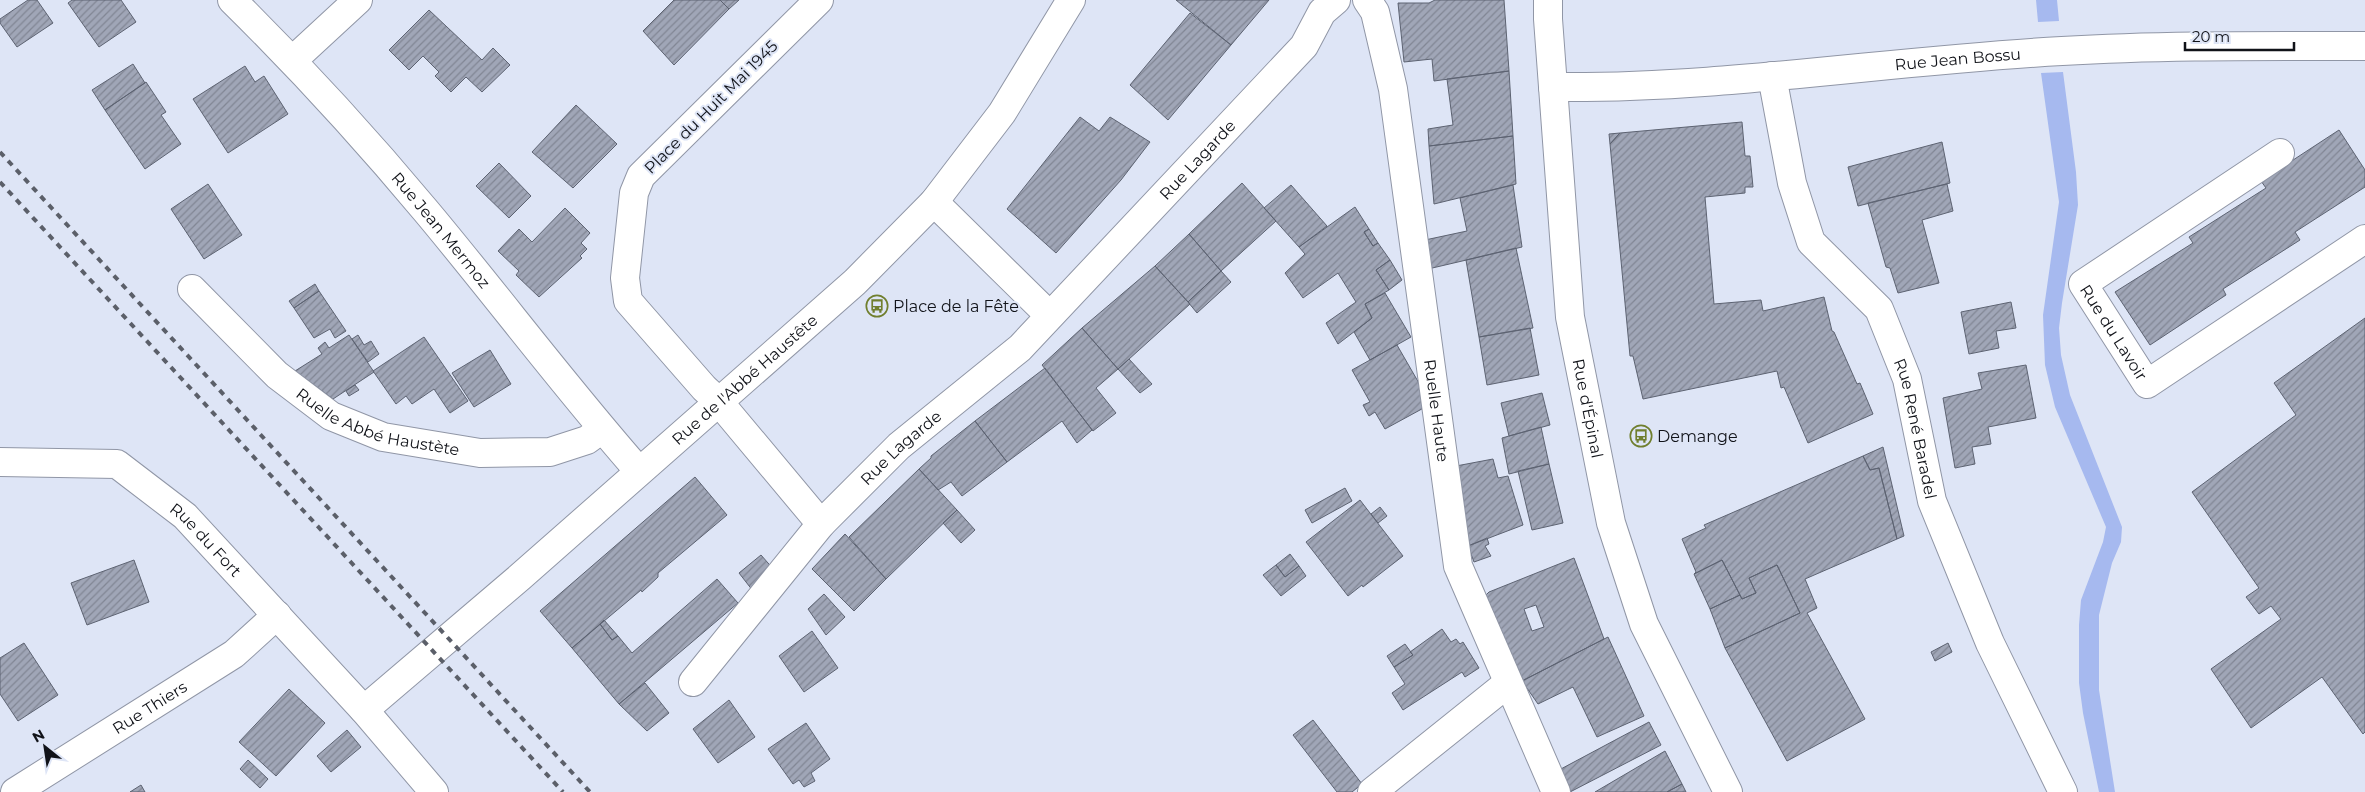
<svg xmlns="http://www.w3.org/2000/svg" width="2365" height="792" font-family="Montserrat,sans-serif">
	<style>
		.water { fill: #a6b9ef }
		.building { fill: url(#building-hatch); stroke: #5d6372; fill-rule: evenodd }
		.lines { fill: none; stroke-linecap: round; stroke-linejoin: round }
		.minor-casing { stroke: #9096a6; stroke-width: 30 }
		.major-casing { stroke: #9096a6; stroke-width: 30 }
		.minor { stroke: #fff; stroke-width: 28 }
		.major { stroke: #fff; stroke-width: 28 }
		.rail { stroke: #5b5f69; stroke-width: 4; stroke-dasharray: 6 6; stroke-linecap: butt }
		.labels { text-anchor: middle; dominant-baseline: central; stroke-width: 4; stroke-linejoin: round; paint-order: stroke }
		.street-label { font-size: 16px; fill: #111319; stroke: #dee5f6 }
		.poi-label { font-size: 16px; fill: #111319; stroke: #dee5f6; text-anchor: start }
	</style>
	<defs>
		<pattern id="building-hatch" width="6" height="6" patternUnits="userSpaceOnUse" patternTransform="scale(1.25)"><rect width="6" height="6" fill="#a0a6b7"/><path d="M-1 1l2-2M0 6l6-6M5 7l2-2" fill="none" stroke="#818694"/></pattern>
	</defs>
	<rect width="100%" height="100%" fill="#dee5f6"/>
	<path class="water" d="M2036 0H2057L2059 21 2038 22Z
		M2063 72 2076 172 2078 205 2062 303 2059 328 2061 355 2070 395 2122 527 2121 542 2112 563 2099 615V690L2115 792H2099L2083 713 2079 683V625L2081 600 2103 542 2106 527 2055 407 2045 365 2043 315 2059 202 2041 73Z"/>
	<path class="building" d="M28 0H37L53 23 17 47 0 23V19Z
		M72 0H121L136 22 99 47 68 3Z
		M674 0H720L729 9 674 65 643 31Z
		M720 0H739L729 9Z
		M1176 0H1269L1231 45Z
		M1435 0H1504L1509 71 1434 81 1432 59 1404 62 1398 3H1429Z
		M429 10 482 60 493 48 510 65 482 92 466 77 451 92 435 76 439 72 423 56 409 70 389 50Z
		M1190 13 1231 45 1168 120 1130 85Z
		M133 64 145 83 105 110 92 90Z
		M245 66 255 82 264 76 288 114 228 153 193 99Z
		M1509 71 1513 136 1429 146 1428 129 1453 125 1447 79Z
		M146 82 166 112 161 115 181 144 145 169 105 110Z
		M576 105 617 144 573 188 532 152Z
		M1080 117 1099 131 1110 117 1150 142 1121 180 1056 253 1007 209Z
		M1742 122 1745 156H1750L1753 187H1745V193L1705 197 1714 304 1761 300 1763 311 1824 297 1832 331 1834 332 1857 384 1860 383 1873 414 1808 443 1784 387 1781 388 1777 371 1643 399 1633 356H1630L1610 144 1620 133Z
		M2339 130 2365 170V187L2295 232 2300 240 2223 289 2226 295 2150 345 2115 292 2193 243 2189 237 2266 188 2261 181Z
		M1620 133 1610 144 1609 134Z
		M1513 136 1516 184 1434 204 1429 146Z
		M1942 142 1950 183 1858 206 1848 167Z
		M499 163 531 196 509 218 476 186Z
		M1242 183 1276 221 1221 271 1189 234Z
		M208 184 242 235 204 259 171 209Z
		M1947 184 1953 211 1922 220 1939 283 1898 293 1890 268 1886 267 1868 203Z
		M1291 185 1327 226 1299 247 1264 208Z
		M1513 185 1522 247 1428 269 1425 240 1467 231 1460 198Z
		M1355 207 1369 229 1364 232 1373 246 1378 243 1390 260 1376 270 1389 290 1365 304 1372 318 1338 344 1326 323 1356 302 1338 273 1303 298 1285 273 1305 254 1299 247Z
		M565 208 590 233 581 243 587 249 580 256 582 258 539 297 516 275 519 271 498 251 519 229 532 242Z
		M1369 229 1378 243 1373 246 1364 232Z
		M1189 234 1221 271 1188 302 1155 266Z
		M1516 248 1533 328 1479 337 1466 260Z
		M1390 260 1402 280 1389 290 1376 270Z
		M1155 266 1190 304 1118 369 1082 328Z
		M1221 271 1231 282 1197 313 1188 302Z
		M315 284 319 291 294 308 289 301Z
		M319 291 346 331 335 338 330 329 314 338 294 308Z
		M1385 293 1411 337 1370 360 1354 332 1372 318 1365 304Z
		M2011 302 2016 328 1996 331 1999 348 1969 354 1961 312Z
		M2365 318V732L2363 734 2322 677 2251 728 2211 669 2281 619 2271 606 2259 614 2246 597 2259 588 2192 492 2296 415 2274 383Z
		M1082 328 1118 369 1096 388 1116 413 1093 431 1042 365Z
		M1530 328 1539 375 1487 385 1479 337Z
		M349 335 374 372 333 399 295 371 322 354 318 348 325 342 329 348Z
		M358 335 364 345 371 341 379 354 368 362 352 339Z
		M424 337 468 401 450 413 434 389 412 404 406 396 396 404 373 371Z
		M1397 345 1431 404 1385 429 1375 412 1369 416 1363 405 1370 402 1352 370Z
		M490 350 511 384 474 407 452 373Z
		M1129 359 1152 384 1140 393 1118 369Z
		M2026 365 2036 418 1988 427 1991 444 1972 447 1975 464 1955 468 1943 398 1982 389 1978 373Z
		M1045 368 1092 430 1077 443 1062 421 1007 462 975 421Z
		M355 385 359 390 349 396 346 391Z
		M1542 393 1550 425 1509 436 1501 403Z
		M975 421 1007 462 962 496 951 482 938 490 919 469 931 458V456Z
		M1541 427 1549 464 1509 474 1502 438Z
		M1883 447 1904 536 1897 539 1879 468 1870 470 1863 456Z
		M1863 456 1870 470 1879 468 1897 539 1805 579 1817 608 1807 613 1865 719 1787 761 1725 648 1800 613 1777 565 1749 578 1756 593 1742 599 1722 560 1694 574 1696 572 1682 539 1706 528 1704 525Z
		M1493 459 1498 478 1508 476 1523 525 1468 546 1456 466Z
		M1549 464 1563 523 1532 530 1518 471Z
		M919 469 957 510 886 579 849 537Z
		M695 477 727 515 658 573V577L642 592 641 590 572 648 540 611Z
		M1345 488 1352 501 1312 523 1305 510Z
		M1360 500 1403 556 1363 587 1362 585 1348 596 1306 542Z
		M1380 507 1387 516 1378 523 1371 514Z
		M957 510 975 530 961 543 943 523Z
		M845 534 886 579 854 611 812 569Z
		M1487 538 1489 544 1485 546 1491 556 1474 562 1468 546Z
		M1290 554 1299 566 1285 577 1276 565Z
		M761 555 775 571 753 591 739 573Z
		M1574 558 1604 639 1522 681 1486 595 1489 592ZM1536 605 1544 627 1532 631 1524 609Z
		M134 560 149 602 87 625 71 583Z
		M1722 560 1740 595 1710 609 1694 574Z
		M1276 565 1285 577 1299 566 1306 576 1281 596 1263 575Z
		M1777 565 1800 613 1725 648 1710 609 1740 595 1742 599 1756 593 1749 578Z
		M717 579 738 603 619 704 572 648 600 624 612 640 618 636 632 653Z
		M824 594 845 617 826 635 808 609Z
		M604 620 618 636 612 640 600 624Z
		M1442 629 1451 642 1456 639 1460 644 1463 642 1479 668 1465 677 1462 672 1403 710 1392 693 1405 684 1394 667 1413 655 1410 652Z
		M812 631 838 668 804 692 779 656Z
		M1608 637 1644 716 1597 737 1573 687 1538 704 1522 681Z
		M24 643 58 695 18 721 0 694V658Z
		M1948 643 1952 652 1935 661 1931 652Z
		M1405 644 1413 655 1394 667 1387 656Z
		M645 683 669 713 647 731 619 704Z
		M289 689 325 723 276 776 239 742Z
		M729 700 755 737 718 763 693 729Z
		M1313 720 1362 784 1352 792H1337L1293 735Z
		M1649 722 1661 745 1570 792 1559 770Z
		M806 723 830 759 811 773 815 781 804 787 799 780 793 784 768 749Z
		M347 730 361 747 331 772 317 756Z
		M1665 751 1682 784 1667 792H1595Z
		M248 760 268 779 260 788 240 769Z
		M1682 784 1686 792H1667Z
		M141 785 145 792H130Z"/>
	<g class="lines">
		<g class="minor-casing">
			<g id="minor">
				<path id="s1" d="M232 0C300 67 365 138 426 211 498 297 565 387 639 471"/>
				<path d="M819 0 641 176 634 193 625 278 628 301 704 388 719 402 821 524"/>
				<path id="s2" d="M1367 0 1375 12 1393 89 1458 566 1556 792"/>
				<path d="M293 60 358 0"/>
				<path id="s3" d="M1772 76 1792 183 1811 242 1879 309 1907 379 1932 501 1990 643 2063 792"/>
				<path id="s4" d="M1553 87C1723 89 1892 60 2062 51 2163 45 2264 46 2365 46"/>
				<path id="s5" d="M2280 153 2083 284 2147 384 2365 239"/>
				<path d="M934 202 1049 315"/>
				<path id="s6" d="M192 289 277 375 331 416 383 437 480 453 550 452 587 440 602 429"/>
				<path id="s7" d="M0 462 117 464 185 516 364 710 434 792"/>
				<path id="s8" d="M693 682 821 524 899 446 1020 348 1304 46 1322 12 1336 0"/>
				<path id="s9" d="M364 710 520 577 855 282 934 202 1002 113 1071 0"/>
				<path id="s10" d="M15 792 234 654 277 615"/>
				<path d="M1372 792 1508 683"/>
			</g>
		</g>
		<g class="major-casing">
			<g id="major">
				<path id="s11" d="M1548 0V19L1570 317 1611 523 1644 624 1728 792"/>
			</g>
		</g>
		<use href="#minor" class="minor"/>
		<use href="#major" class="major"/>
		<path class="rail" d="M0 152 590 792
			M0 182 563 792"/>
	</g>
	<defs>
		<g id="bus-ring" transform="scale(1.125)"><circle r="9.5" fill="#dee5f6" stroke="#707f2e" stroke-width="1.5"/><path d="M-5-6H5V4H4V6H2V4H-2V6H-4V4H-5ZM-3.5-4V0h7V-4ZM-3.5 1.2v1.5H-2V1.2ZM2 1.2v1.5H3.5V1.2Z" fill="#707f2e"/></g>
	</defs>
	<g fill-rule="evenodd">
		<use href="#bus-ring" x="877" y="306"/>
		<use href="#bus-ring" x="1641" y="436"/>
	</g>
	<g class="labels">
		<g class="street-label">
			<text stroke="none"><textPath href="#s4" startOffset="406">Rue Jean Bossu</textPath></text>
			<text transform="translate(711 107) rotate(-45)">Place du Huit Mai 1945</text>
			<text stroke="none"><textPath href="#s8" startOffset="728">Rue Lagarde</textPath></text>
			<text stroke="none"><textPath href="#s1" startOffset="311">Rue Jean Mermoz</textPath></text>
			<text stroke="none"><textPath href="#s5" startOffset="294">Rue du Lavoir</textPath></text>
			<text stroke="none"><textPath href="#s9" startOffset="504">Rue de l'Abbé Haustête</textPath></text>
			<text stroke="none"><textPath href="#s11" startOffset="411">Rue d'Épinal</textPath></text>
			<text stroke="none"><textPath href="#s2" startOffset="418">Ruelle Haute</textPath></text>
			<text stroke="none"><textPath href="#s6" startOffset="235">Ruelle Abbé Haustète</textPath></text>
			<text stroke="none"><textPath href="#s3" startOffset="392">Rue René Baradel</textPath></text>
			<text stroke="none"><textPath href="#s8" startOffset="314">Rue Lagarde</textPath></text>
			<text stroke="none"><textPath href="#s7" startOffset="234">Rue du Fort</textPath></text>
			<text stroke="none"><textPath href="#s10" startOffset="159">Rue Thiers</textPath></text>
		</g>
		<g class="poi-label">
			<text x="893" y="306">Place de la Fête</text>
			<text x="1657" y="436">Demange</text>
		</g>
	</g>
	<g transform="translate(45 747) rotate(330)" stroke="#dee5f6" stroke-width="4" paint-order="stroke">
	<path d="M0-4L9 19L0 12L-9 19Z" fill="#111319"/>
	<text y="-8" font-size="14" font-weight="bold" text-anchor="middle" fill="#111319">N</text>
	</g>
	<path d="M2185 42v8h109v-8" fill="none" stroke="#111319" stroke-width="2.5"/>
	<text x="2192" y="42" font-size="15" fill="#111319" stroke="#dee5f6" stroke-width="4" paint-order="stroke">20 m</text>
</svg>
